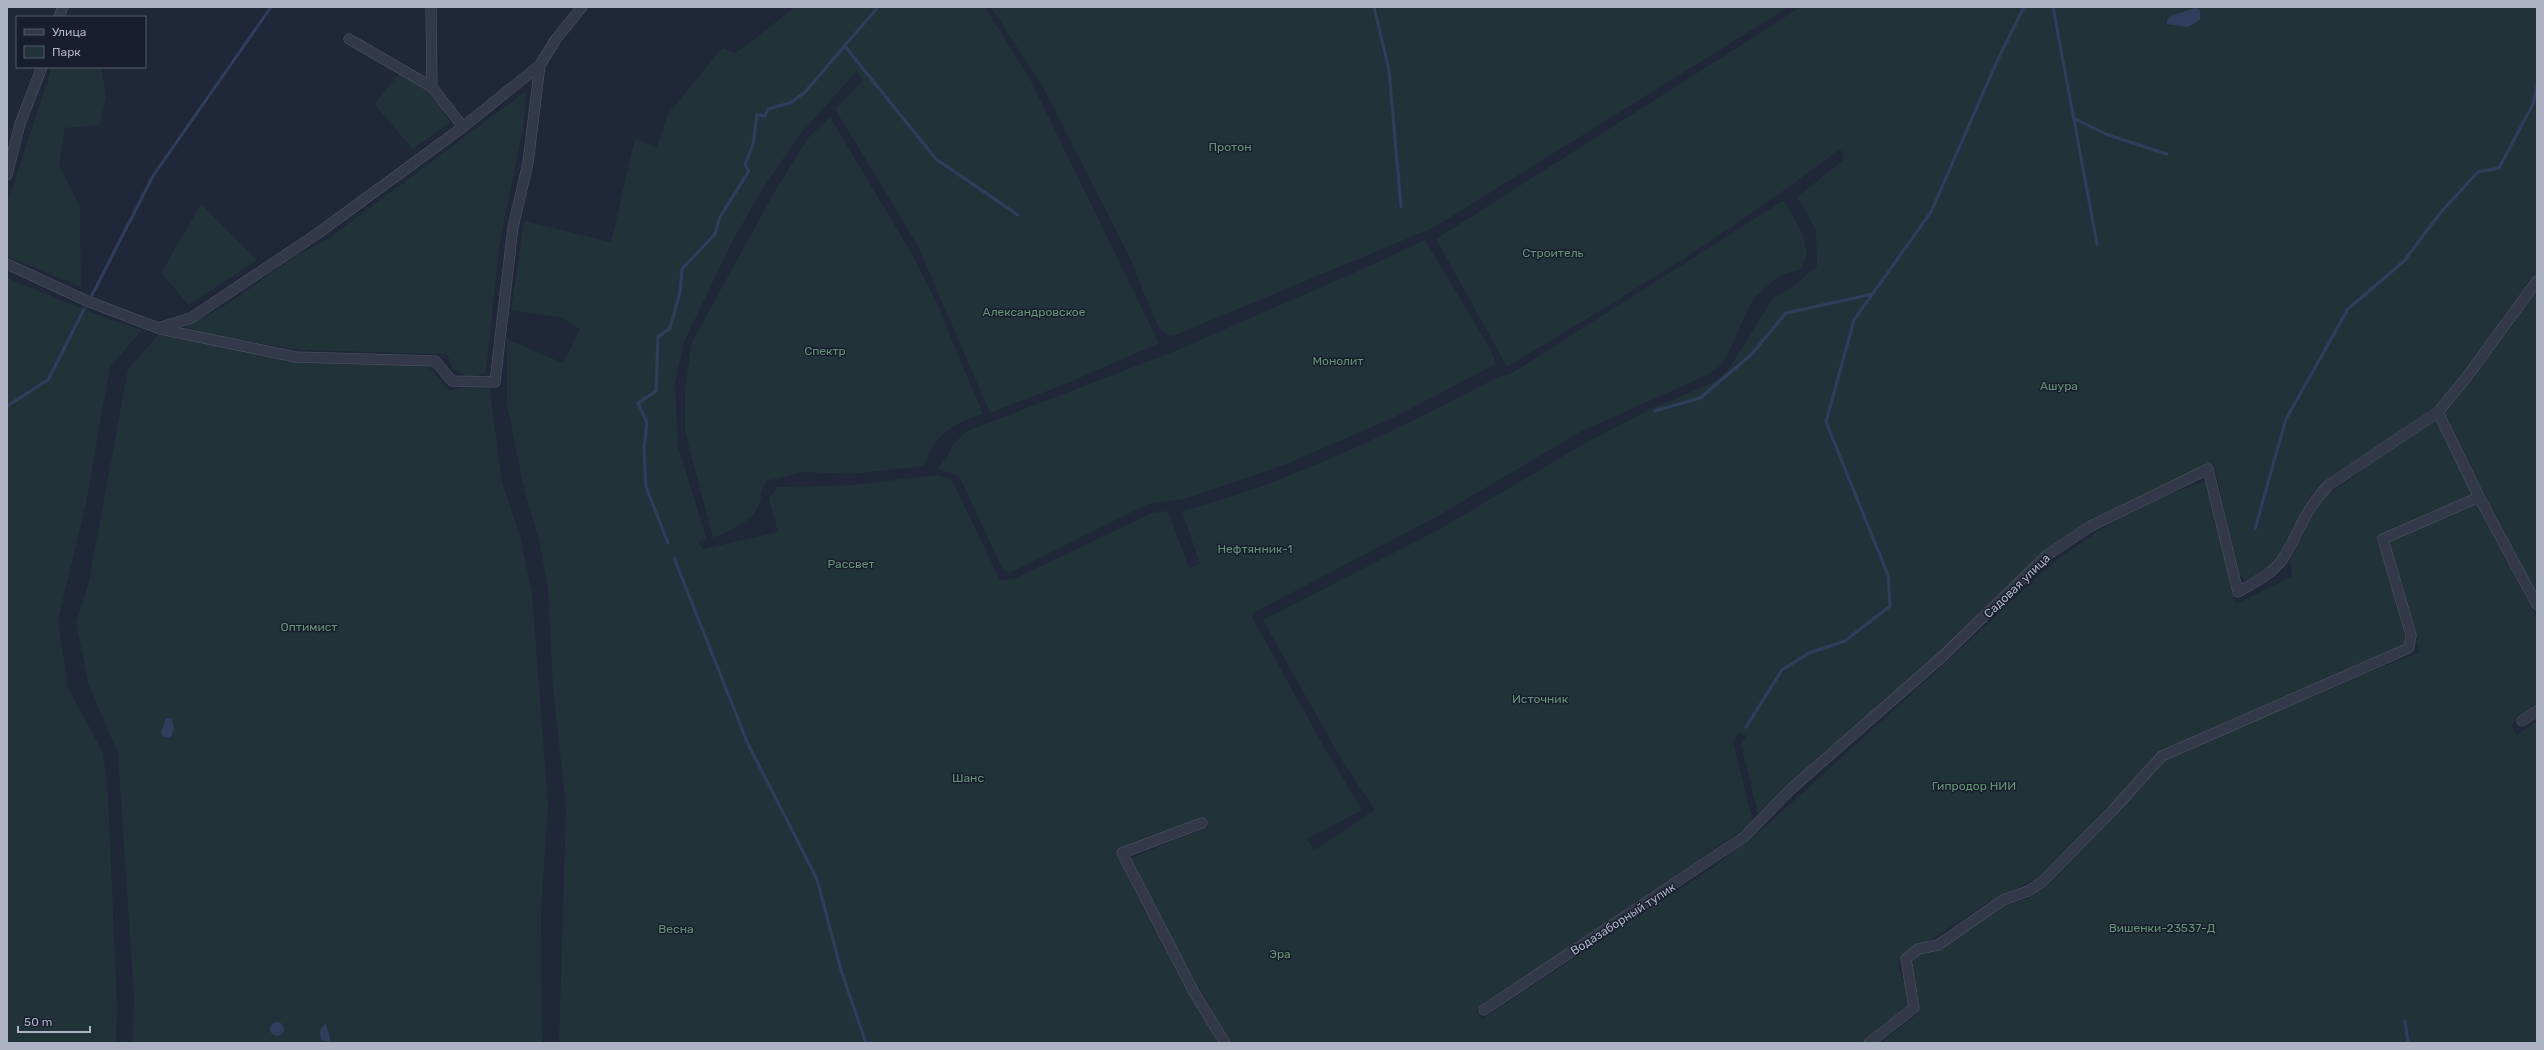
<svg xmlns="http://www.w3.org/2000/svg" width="2544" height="1050" font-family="Rubik,sans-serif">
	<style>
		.green { fill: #213339 }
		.water { fill: #303e5e }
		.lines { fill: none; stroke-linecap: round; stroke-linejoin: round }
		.stream { stroke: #303e5e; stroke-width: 3 }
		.street-casing { stroke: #505666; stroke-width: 11 }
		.street { stroke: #333948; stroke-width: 10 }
		.labels { text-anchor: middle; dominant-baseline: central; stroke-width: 3; stroke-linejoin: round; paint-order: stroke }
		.park-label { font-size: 12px; fill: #649676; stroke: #181e2d }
		.street-label { font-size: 12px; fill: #adb3c5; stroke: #181e2d }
	</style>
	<rect width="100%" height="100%" fill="#1f2738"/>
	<path class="green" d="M795 7H985L1030 79 1159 343 1068 383 990 413 918 246 835 109 863 80 856 72 803 131 768 180 733 240 684 342 675 383 678 446 706 538 698 542 703 549 778 532 769 499 777 487 853 485 937 475 952 480 1000 580 1016 578 1152 513 1168 511 1189 568 1200 564 1182 511C1293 482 1398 429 1500 376L1512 373 1784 200 1803 235 1807 255 1801 269 1779 276 1753 299 1723 364 1707 375 1580 432 1438 516 1253 613 1252 617 1320 740 1362 810 1307 839 1314 850 1375 810 1341 759 1263 620 1440 529 1585 443 1649 410 1712 383 1728 370 1773 298 1790 289 1817 266 1816 230 1797 197 1843 160 1842 151 1838 150C1734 231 1620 299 1507 367L1436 239 1801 7H2537V598L2485 499 2445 412 2436 406 2312 493 2281 555 2254 578 2245 580 2238 573 2214 464 2099 518 2046 552 1956 640 1758 813 1741 744 1746 736 1739 732 1733 741 1753 823 1476 1010 1482 1019 1716 865 1768 824 1941 667 2056 560 2109 524 2158 499 2207 480 2236 604 2292 576 2290 560 2320 500 2437 417 2474 493 2378 539C2389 572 2409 611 2405 647L2161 751 2130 788 2110 804 2045 874 1991 901 1908 954 1898 965 1910 1000 1908 1007 1863 1043H1229L1129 859 1208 827 1204 820 1115 852 1218 1043H559L566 808 553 688 548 589 539 540 523 484 507 405V339L563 363 580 329 563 318 511 310 524 221 611 242 635 138 657 148 667 115 722 48 736 53Z
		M991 7H1789L1433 228 1173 336C1163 335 1161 330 1156 322L1128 254 1043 87Z
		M52 67H101L106 97 100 125 65 128 59 165 80 207 81 287 7 256V204Z
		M400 73 425 87 451 122 413 149 374 104Z
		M526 91 524 122 499 247 486 372 470 379 452 368 447 354 300 350 211 335 181 325C226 312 259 279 297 255 307 249 318 244 328 239Z
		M830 117 911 252 937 304 983 414C950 425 937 432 924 466L851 474 803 472 767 481C759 492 763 498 758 507 751 522 728 532 713 538L685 432V387L692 342 777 187 808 138Z
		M201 204 257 260 189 305 161 273Z
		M1425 240 1491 350 1496 364 1393 418 1289 463 1185 499 1148 504 1009 573 1003 570 959 476 937 469 948 456 952 445 967 431 1175 351 1376 263Z
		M7 278 108 319 142 330 110 367 86 503 58 621 68 688 103 752 108 793 117 1007 116 1043H7Z
		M158 335 293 361 429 367 449 390 489 384 502 482 520 536 532 594 548 804 541 911 542 1043H133L134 997 118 754 89 686 76 624 89 581 128 369Z
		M2477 503 2537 619V706L2511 724 2517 735 2537 721V1043H1880L1920 1012 1911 965 1920 953 2001 907 2026 899 2052 880 2097 828 2138 791 2164 759 2285 705 2420 652 2388 542Z"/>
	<path class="water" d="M2196 8 2200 11V20L2188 27 2167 24V20L2172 15Z
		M166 718H172C174 726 175 732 170 738L163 737 161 732Z
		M270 1029a7 7 0 1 1 14 0a7 7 0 1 1-14 0Z
		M326 1023 330 1038 329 1042 321 1040 320 1030Z"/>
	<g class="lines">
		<path class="stream" d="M1374 7 1389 70 1401 207
			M2053 7 2097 244
			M844 45 936 159 1018 215
			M2073 118 2108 135 2167 154
			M92 295 153 176 271 7
			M7 406 48 380 84 309
			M1655 411 1700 398 1751 355 1786 313 1873 294
			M2255 529 2286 419 2348 309 2404 261 2441 212 2478 172 2499 168 2533 104 2537 86
			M668 543 646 487 644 450 647 423 638 403 656 391 658 337 670 328 680 292 682 269 715 234 720 217 749 171 745 165 753 144 757 115 765 116 768 109 790 103 805 92 878 7
			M674 558 748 744 817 879 841 970 866 1043
			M1746 727 1782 670 1809 653 1845 641 1890 606 1888 575 1826 422 1854 320 1931 212 1998 59 2024 7
			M2405 1021 2408 1043"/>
		<g class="street-casing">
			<path id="street" d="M431 7 432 87
				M59 17 63 7
				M349 39 432 87 463 127
				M7 175 20 124 42 67
				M7 264 87 301 158 328 191 318 317 234 463 127 540 65 556 39 582 7
				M160 329 296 357 435 361 452 381 495 382 513 227 528 163 540 65
				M2438 412 2479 497 2537 605
				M2522 721 2537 711
				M1202 823 1122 853 1194 992 1225 1043
				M1484 1010 1744 837 1790 790 1943 656 2046 556 2091 526 2208 469 2238 592C2255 582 2273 574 2284 557 2301 530 2305 508 2329 485L2438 412 2466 378 2537 281
				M1869 1043 1914 1008 1906 959 1918 949 1938 945 2003 900 2028 891 2043 881 2112 811 2162 756 2409 648 2411 635 2383 539 2479 497"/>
		</g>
		<use href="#street" class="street"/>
	</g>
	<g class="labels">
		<g class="park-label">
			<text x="1230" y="147">Протон</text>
			<text x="1553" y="253">Строитель</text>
			<text x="1034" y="312">Александровское</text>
			<text x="825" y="351">Спектр</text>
			<text x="1338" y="361">Монолит</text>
			<text x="2059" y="386">Ашура</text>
			<text x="1255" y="549">Нефтянник-1</text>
			<text x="851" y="564">Рассвет</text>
			<text x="309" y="627">Оптимист</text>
			<text x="1540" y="699">Источник</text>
			<text x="968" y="778">Шанс</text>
			<text x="1974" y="786">Гипродор НИИ</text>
			<text x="2162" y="928">Вишенки-23537-Д</text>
			<text x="676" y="929">Весна</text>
			<text x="1280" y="954">Эра</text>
		</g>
		<g class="street-label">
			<text transform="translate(2017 586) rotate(-44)">Садовая улица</text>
			<text transform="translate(1623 919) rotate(-33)">Водазаборный тупик</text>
		</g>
	</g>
	<rect width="2544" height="1050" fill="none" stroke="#adb3c5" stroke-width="16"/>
	<rect x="16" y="16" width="130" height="52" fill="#181e2d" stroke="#545a6a"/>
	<rect x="24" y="29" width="20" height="6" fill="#333948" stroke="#545a6a"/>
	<text x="52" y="36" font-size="12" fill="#adb3c5">Улица</text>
	<rect x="24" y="46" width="20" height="12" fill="#213339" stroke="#545a6a"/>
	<text x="52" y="56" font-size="12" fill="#adb3c5">Парк</text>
	<path d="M18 1026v6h72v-6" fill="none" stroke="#adb3c5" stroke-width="2"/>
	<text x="24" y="1026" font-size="12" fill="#adb3c5" stroke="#181e2d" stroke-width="3" paint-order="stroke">50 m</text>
</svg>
